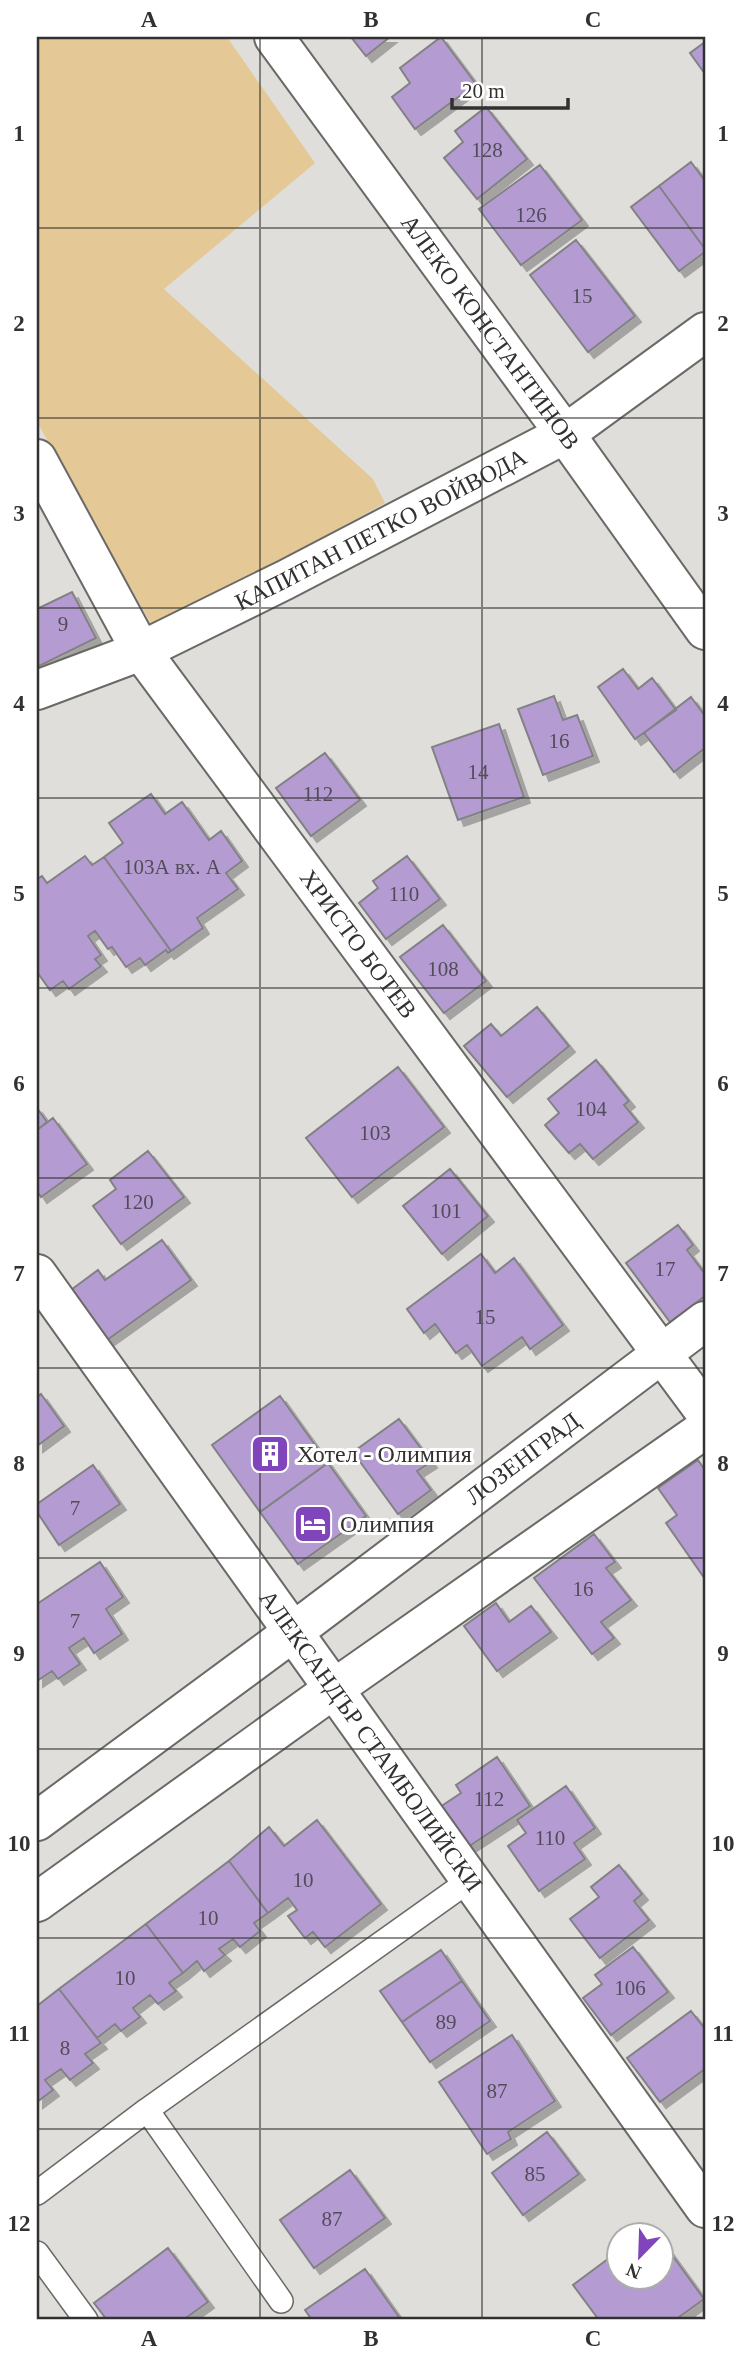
<svg xmlns="http://www.w3.org/2000/svg" width="742" height="2357" font-family="'Times New Roman',serif">
	<style>
		.green { fill: #e4c996 }
		.building { fill: #b49cd3; stroke: #828184; stroke-width: 2; filter: url(#shadow) }
		.lines { fill: none; stroke-linecap: round; stroke-linejoin: round }
		.lane-casing { stroke: #6a6966; stroke-width: 26 }
		.street-casing { stroke: #6a6966; stroke-width: 42 }
		.lane { stroke: #fff; stroke-width: 23 }
		.street { stroke: #fff; stroke-width: 38 }
		.grid { fill: none; stroke: #323130; stroke-width: 2; stroke-opacity: 0.55 }
		.labels { text-anchor: middle; dominant-baseline: central; stroke-width: 6; stroke-linejoin: round; paint-order: stroke }
		.number-label { font-size: 21px; fill: #524c59 }
		.street-label { font-size: 24px; fill: #323130; stroke: #fff }
		.poi-label { font-size: 24px; fill: #323130; stroke: #fff; text-anchor: start }
		.neatline { fill: none; stroke: #323130; stroke-width: 2.5 }
		.grid-label { font-size: 23px; text-anchor: middle; font-weight: bold; fill: #323130 }
	</style>
	<defs>
		<filter id="shadow"><feDropShadow dx="6" dy="6" stdDeviation="0" flood-color="#0004"/></filter>
	</defs>
	<rect width="100%" height="100%" fill="#e0dedb"/>
	<path class="green" d="M40 37H227L315 163 164 289 373 479 385 503 154 629 37 422V39Z"/>
	<path class="building" d="M351 37H390L366 56Z
		M441 37 476 84 415 129 392 97 410 83 400 68Z
		M705 42V74L690 53Z
		M486 107 527 159 477 199 444 158 463 142 455 131Z
		M691 162 705 181V249L659 186Z
		M540 165 582 220 521 265 479 209Z
		M659 186 705 249V252L679 271 631 207Z
		M576 240 635 316 588 352 530 275Z
		M72 592 96 638 37 667V609Z
		M623 669 638 689 652 678 676 710 635 739 598 687Z
		M554 696 563 720 577 715 593 756 543 775 518 709Z
		M691 697 705 716V748L674 772 644 733Z
		M499 724 524 797 458 820 432 747Z
		M325 753 360 800 311 836 276 788Z
		M151 794 165 814 182 802 209 840 221 831 242 861 226 873 238 889 197 918 203 928 171 951 104 857 123 843 109 823Z
		M85 856 92 865 104 857 171 951 168 953 166 950 145 965 140 958 126 967 112 947 108 949 95 931 88 936 101 955 95 959 101 966 69 989 63 981 50 990 37 972V879L42 876 47 883Z
		M407 856 440 899 386 939 359 903 378 888 373 881Z
		M443 925 486 981 444 1013 400 957Z
		M537 1007 569 1046 507 1097 464 1046 491 1024 501 1036Z
		M596 1060 629 1101 624 1105 638 1122 593 1159 580 1144 569 1153 545 1125 559 1113 548 1099Z
		M398 1067 444 1127 352 1197 306 1138Z
		M37 1108 47 1122 37 1130Z
		M53 1118 87 1164 41 1197 37 1191V1130Z
		M148 1151 184 1197 121 1244 93 1206 116 1189 110 1180Z
		M450 1169 488 1216 442 1254 403 1206Z
		M678 1225 693 1245 687 1250 705 1274V1296L670 1322 626 1263Z
		M162 1240 191 1280 107 1340 71 1290 98 1270 105 1280Z
		M481 1254 495 1273 514 1258 563 1325 530 1349 522 1337 482 1366 467 1345 456 1353 435 1324 424 1333 407 1309Z
		M41 1394 64 1426 37 1446V1397Z
		M280 1396 328 1463 260 1512 212 1445Z
		M399 1419 431 1462 417 1471 431 1490 398 1514 353 1452Z
		M698 1460 705 1470V1579L666 1523 677 1515 658 1488Z
		M328 1463 366 1516 298 1564 260 1512Z
		M93 1465 120 1504 59 1545 37 1512V1504Z
		M594 1534 615 1562 606 1568 631 1600 601 1622 614 1638 592 1654 534 1578Z
		M100 1562 123 1597 106 1609 122 1634 94 1653 84 1638 69 1648 80 1664 58 1679 52 1671 37 1681V1604Z
		M496 1603 509 1622 531 1606 551 1632 497 1671 464 1626Z
		M497 1757 530 1806 468 1847 440 1807 461 1793 456 1785Z
		M566 1786 595 1828 574 1843 585 1859 539 1891 508 1846 526 1833 517 1820Z
		M317 1820 381 1904 325 1947 313 1932 305 1938 288 1916 297 1910 288 1898 268 1913 229 1861 269 1827 284 1846Z
		M229 1861 268 1913 254 1923 260 1931 240 1947 233 1939 219 1949 225 1955 204 1971 197 1961 183 1973 146 1924Z
		M619 1865 642 1894 634 1901 649 1920 600 1958 570 1919 599 1897 591 1887Z
		M146 1924 183 1973 169 1983 176 1991 158 2004 150 1995 133 2008 140 2017 121 2031 115 2024 97 2038 59 1989Z
		M633 1947 668 1992 611 2035 583 1998 602 1984 595 1975Z
		M441 1950 462 1981 402 2022 380 1991Z
		M462 1981 490 2021 430 2062 402 2022Z
		M59 1989 101 2043 85 2054 93 2063 70 2080 61 2069 45 2080 53 2090 37 2102V2006Z
		M691 2011 705 2029V2069L660 2102 627 2058Z
		M512 2035 555 2101 508 2132 511 2139 487 2154 439 2082Z
		M547 2132 579 2174 523 2215 492 2173Z
		M350 2170 385 2218 314 2268 280 2220Z
		M651 2227 657 2234H641Z
		M662 2241 704 2299 675 2320H599L573 2285 620 2250V2276H662Z
		M168 2248 208 2302 183 2320H107L94 2303Z
		M365 2269 399 2317 395 2320H312L305 2310Z"/>
	<g class="lines">
		<g class="lane-casing">
			<path id="lane" d="M147 2110 281 2301
				M37 2193 147 2110 470 1880
				M37 2253 86 2320"/>
		</g>
		<g class="street-casing">
			<g id="street">
				<path id="s1" d="M274 37 565 434 705 630"/>
				<path id="s2" d="M37 459 141 651 705 1412"/>
				<path id="s3" d="M37 690 141 651 285 580 565 434 705 332"/>
				<path id="s4" d="M37 1274 705 2208"/>
				<path id="s5" d="M37 1821 293 1632 705 1321"/>
				<path d="M37 1902 335 1688 705 1429"/>
			</g>
		</g>
		<use href="#lane" class="lane"/>
		<use href="#street" class="street"/>
	</g>
	<path class="grid" d="M260 37V2320M482 37V2320M37 228H705M37 418H705M37 608H705M37 798H705M37 988H705M37 1178H705M37 1368H705M37 1558H705M37 1749H705M37 1938H705M37 2129H705"/>
	<defs>
		<g id="building-square" transform="scale(2.0125)"><rect x="-9" y="-9" width="18" height="18" rx="4" fill="#8145bb" stroke="#fff"/><path d="M-4-6H4V6H1V3H-1V6H-4ZM-2.5-4.3h1.7v1.8h-1.7ZM.8-4.3h1.7v1.8H.8ZM-2.5-1h1.7V.8h-1.7ZM.8-1h1.7V.8H.8Z" fill="#fff"/></g>
		<g id="hotel-square" transform="scale(2.0125)"><rect x="-9" y="-9" width="18" height="18" rx="4" fill="#8145bb" stroke="#fff"/><path d="M-6-4.5h1.5V1H6V5H4.5V3h-9V5H-6ZM-4 0a1.8 1.8 0 1 1 3.6 0ZM.5 0V-2.5h3Q6-2.5 6 0Z" fill="#fff"/></g>
	</defs>
	<g fill-rule="evenodd">
		<use href="#building-square" x="270" y="1454"/>
		<use href="#hotel-square" x="313" y="1524"/>
	</g>
	<g class="labels">
		<g class="number-label">
			<text x="487" y="150">128</text>
			<text x="531" y="215">126</text>
			<text x="582" y="296">15</text>
			<text x="63" y="624">9</text>
			<text x="559" y="741">16</text>
			<text x="478" y="772">14</text>
			<text x="318" y="794">112</text>
			<text x="172" y="867">103А вх. А</text>
			<text x="404" y="894">110</text>
			<text x="443" y="969">108</text>
			<text x="591" y="1109">104</text>
			<text x="375" y="1133">103</text>
			<text x="138" y="1202">120</text>
			<text x="446" y="1211">101</text>
			<text x="665" y="1269">17</text>
			<text x="485" y="1317">15</text>
			<text x="75" y="1508">7</text>
			<text x="583" y="1589">16</text>
			<text x="75" y="1621">7</text>
			<text x="489" y="1799">112</text>
			<text x="550" y="1838">110</text>
			<text x="303" y="1880">10</text>
			<text x="208" y="1918">10</text>
			<text x="125" y="1978">10</text>
			<text x="630" y="1988">106</text>
			<text x="446" y="2022">89</text>
			<text x="65" y="2048">8</text>
			<text x="497" y="2091">87</text>
			<text x="535" y="2174">85</text>
			<text x="332" y="2219">87</text>
		</g>
		<g class="street-label">
			<text stroke="none"><textPath href="#s1" startOffset="366">АЛЕКО КОНСТАНТИНОВ</textPath></text>
			<text stroke="none"><textPath href="#s3" startOffset="380">КАПИТАН ПЕТКО ВОЙВОДА</textPath></text>
			<text stroke="none"><textPath href="#s2" startOffset="583">ХРИСТО БОТЕВ</textPath></text>
			<text stroke="none"><textPath href="#s5" startOffset="606">ЛОЗЕНГРАД</textPath></text>
			<text stroke="none"><textPath href="#s4" startOffset="574">АЛЕКСАНДЪР СТАМБОЛИЙСКИ</textPath></text>
		</g>
		<g class="poi-label">
			<text x="297" y="1454">Хотел - Олимпия</text>
			<text x="340" y="1524">Олимпия</text>
		</g>
	</g>
	<rect width="742" height="2357" fill="none" stroke="#ffffff" stroke-width="77"/>
	<g transform="translate(640 2256) rotate(203)"><circle r="33" fill="#ffffff" stroke="#adadac" stroke-width="2"/>
	<path d="M0-5L12 26L0 18L-12 26Z" fill="#8145bb"/>
	<text y="-10" font-size="19" font-weight="bold" text-anchor="middle" fill="#323130">N</text>
	</g>
	<path d="M452 98v10h116v-10" fill="none" stroke="#323130" stroke-width="3.5"/>
	<text x="462" y="98" font-size="21" fill="#323130" stroke="#ffffff" stroke-width="5" paint-order="stroke">20 m</text>
	<rect x="38" y="38" width="666" height="2280" class="neatline"/>
	<g class="grid-label">
		<text x="149" y="27">A</text>
		<text x="371" y="27">B</text>
		<text x="593" y="27">C</text>
		<text x="19" y="141">1</text>
		<text x="723" y="141">1</text>
		<text x="19" y="331">2</text>
		<text x="723" y="331">2</text>
		<text x="19" y="521">3</text>
		<text x="723" y="521">3</text>
		<text x="19" y="711">4</text>
		<text x="723" y="711">4</text>
		<text x="19" y="901">5</text>
		<text x="723" y="901">5</text>
		<text x="19" y="1091">6</text>
		<text x="723" y="1091">6</text>
		<text x="19" y="1281">7</text>
		<text x="723" y="1281">7</text>
		<text x="19" y="1471">8</text>
		<text x="723" y="1471">8</text>
		<text x="19" y="1661">9</text>
		<text x="723" y="1661">9</text>
		<text x="19" y="1851">10</text>
		<text x="723" y="1851">10</text>
		<text x="19" y="2041">11</text>
		<text x="723" y="2041">11</text>
		<text x="19" y="2231">12</text>
		<text x="723" y="2231">12</text>
		<text x="149" y="2346">A</text>
		<text x="371" y="2346">B</text>
		<text x="593" y="2346">C</text>
	</g>
</svg>
